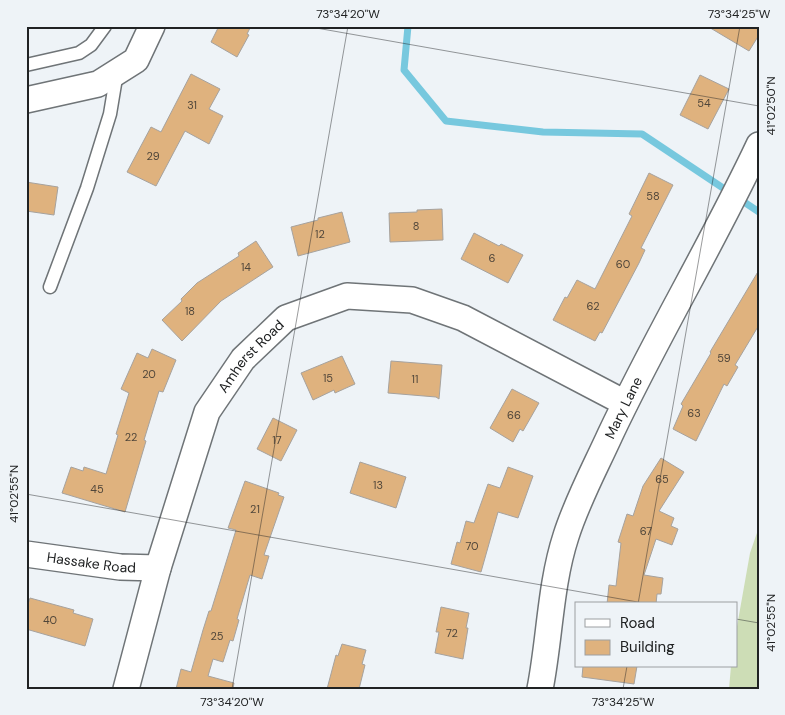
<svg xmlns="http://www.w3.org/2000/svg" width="785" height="715" font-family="'DM Sans',sans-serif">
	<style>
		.green { fill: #cdddb6 }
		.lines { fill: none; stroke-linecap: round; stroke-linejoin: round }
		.stream { stroke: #77c8de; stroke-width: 7 }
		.building { fill: #dfb27e; stroke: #a6a29e }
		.lane-casing { stroke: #6f7477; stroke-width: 15 }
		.street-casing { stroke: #6f7477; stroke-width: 28 }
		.lane { stroke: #fff; stroke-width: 12 }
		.street { stroke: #fff; stroke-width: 25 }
		.ticks { fill: none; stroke: #202223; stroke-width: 1; stroke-opacity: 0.45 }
		.labels { text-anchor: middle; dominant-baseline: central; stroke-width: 4; stroke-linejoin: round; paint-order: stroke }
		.number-label { font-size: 11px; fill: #50463a }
		.street-label { font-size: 14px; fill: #202223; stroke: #eef3f7 }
		.neatline { fill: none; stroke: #202223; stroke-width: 2 }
		.ticks-label { font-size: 12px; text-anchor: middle; fill: #202223 }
	</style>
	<rect width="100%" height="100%" fill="#eef3f7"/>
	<path class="green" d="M759 527V689H729L731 666H736V632L750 553Z"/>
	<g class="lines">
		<path class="stream" d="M408 26 404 70 446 121 543 132 642 134 759 212"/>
	</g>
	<path class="building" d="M219 26H251L247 34 249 35 237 57 211 42Z
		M707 26H759V35L749 51Z
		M191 74 220 89 209 109 223 116 209 144 185 131 156 186 127 172 151 127 161 132Z
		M700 75 729 89 708 129 680 115Z
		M649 173 673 185 641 248 645 250 639 263 602 333 600 332 595 341 553 320 565 297 567 298 577 280 595 289 632 216 629 214Z
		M26 182 58 187 54 215 26 211Z
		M442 209 443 240 390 242 389 213 417 212V210Z
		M342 212 350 242 298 256 291 227 318 220V218Z
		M474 233 499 246 501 244 523 255 508 283 461 259Z
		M256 241 273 267 221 301 182 341 162 320 182 301 181 299 197 283 239 256 238 253Z
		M759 270V325L735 365 738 367 727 386 724 384 696 441 673 429 683 406 681 404 711 353 710 352Z
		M152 349 176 360 163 392 159 391 144 440 146 441 125 512 62 493 71 467 83 471 84 467 106 474 118 435 116 434 129 393 121 389 137 353 148 358Z
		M342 356 355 384 335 393 334 390 313 400 301 373Z
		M391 361 442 365 439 399 436 397 388 393Z
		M512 389 539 403 523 431 520 429 513 442 490 428Z
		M273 418 297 430 281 461 257 449Z
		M661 458 684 472 659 511 674 518 671 526 678 529 672 545 656 539 644 575 663 578 661 594H657L656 604H607L609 585 616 586 621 543 618 542 627 514 633 516 643 486Z
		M360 462 406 477 396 508 350 493Z
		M508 467 533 476 518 518 498 512 481 572 451 564 457 542 460 543 466 521 474 523 488 484 500 488Z
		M245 481 279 493 278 495 284 497 264 555 269 556 262 579 250 575 237 619 239 620 233 641 230 640 223 662 213 659 208 676 234 683 233 689H176L181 669 191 672 203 630 209 611H211L236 530 228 528Z
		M30 598 74 610 73 613 93 619 85 646 26 629V610Z
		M441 607 469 613 466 628H468L463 659 435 653 439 632H436Z
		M342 644 366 650 362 664 365 665 359 689H327L336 655 338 656Z
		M583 666H637L634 684 582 677Z"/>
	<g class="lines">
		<g class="lane-casing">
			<path id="lane" d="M26 65 79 53 91 45 105 26
				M50 287 87 188 110 114 117 72"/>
		</g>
		<g class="street-casing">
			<g id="street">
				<path d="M26 100 98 84 136 60 152 26"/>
				<path id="s1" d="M26 554 120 567 158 568"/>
				<path id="s2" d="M126 689 158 568 207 412 243 359 286 318 347 296 412 300 463 318 625 403"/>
				<path id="s3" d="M540 689C550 638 550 585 566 536 577 501 595 468 610 435 656 337 713 243 759 145"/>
			</g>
		</g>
		<use href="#lane" class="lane"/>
		<use href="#street" class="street"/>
	</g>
	<path class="ticks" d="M305 26 759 106M26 494 649 604M638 604 740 26M736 619 759 623M232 689 348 26M623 689 627 666"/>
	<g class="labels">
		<g class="number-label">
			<text x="704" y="103">54</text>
			<text x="192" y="105">31</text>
			<text x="153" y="156">29</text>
			<text x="653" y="196">58</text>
			<text x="416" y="226">8</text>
			<text x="320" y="234">12</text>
			<text x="492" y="258">6</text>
			<text x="623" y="264">60</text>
			<text x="246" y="267">14</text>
			<text x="593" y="306">62</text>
			<text x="190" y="311">18</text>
			<text x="724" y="358">59</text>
			<text x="149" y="374">20</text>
			<text x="328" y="378">15</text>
			<text x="415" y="379">11</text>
			<text x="694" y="413">63</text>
			<text x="514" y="415">66</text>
			<text x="131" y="437">22</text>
			<text x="277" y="440">17</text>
			<text x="662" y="479">65</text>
			<text x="378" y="485">13</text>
			<text x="97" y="489">45</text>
			<text x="255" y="509">21</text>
			<text x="646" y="531">67</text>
			<text x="472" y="546">70</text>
			<text x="50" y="620">40</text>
			<text x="452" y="633">72</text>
			<text x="217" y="636">25</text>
		</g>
		<g class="street-label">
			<text stroke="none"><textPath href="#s2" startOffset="360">Amherst Road</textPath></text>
			<text stroke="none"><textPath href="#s3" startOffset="296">Mary Lane</textPath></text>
			<text stroke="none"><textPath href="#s1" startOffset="66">Hassake Road</textPath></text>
		</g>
	</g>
	<rect width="785" height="715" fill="none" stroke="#eef3f7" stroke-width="55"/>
	<rect x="575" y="602" width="162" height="65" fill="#eef3f7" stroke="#9c9fa2"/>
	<rect x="585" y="619" width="25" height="8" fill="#ffffff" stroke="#9c9fa2"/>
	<text x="620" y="628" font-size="15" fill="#202223">Road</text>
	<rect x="585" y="640" width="25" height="15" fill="#dfb27e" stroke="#9c9fa2"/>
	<text x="620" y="652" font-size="15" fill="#202223">Building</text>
	<rect x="28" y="28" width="730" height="660" class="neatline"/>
	<g class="ticks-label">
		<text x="348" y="18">73°34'20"W</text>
		<text x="739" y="18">73°34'25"W</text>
		<text transform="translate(771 106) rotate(-90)" y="4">41°02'50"N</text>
		<text transform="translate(14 494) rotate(-90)" y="4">41°02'55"N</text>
		<text transform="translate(771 623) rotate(-90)" y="4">41°02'55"N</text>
		<text x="232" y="706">73°34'20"W</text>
		<text x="623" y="706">73°34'25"W</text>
	</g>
</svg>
